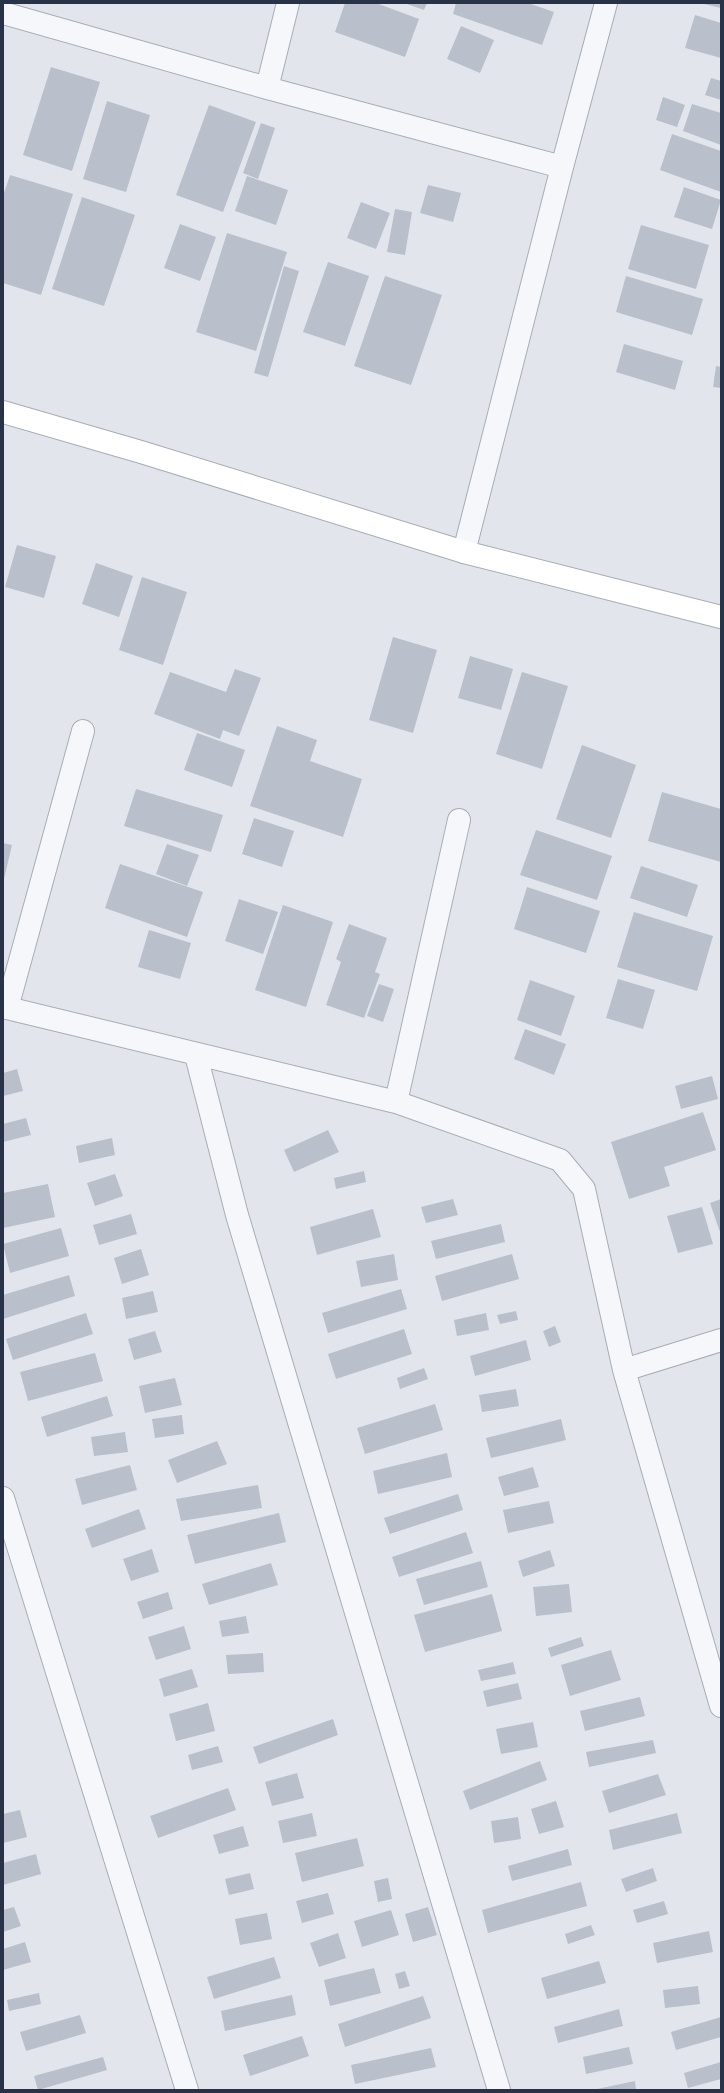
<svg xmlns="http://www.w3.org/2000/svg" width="724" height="2093" font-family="Mulish,sans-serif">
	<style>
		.building { fill: #b9bfcb }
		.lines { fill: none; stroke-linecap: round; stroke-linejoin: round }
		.street-casing { stroke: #a6adb7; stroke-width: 24 }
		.secondary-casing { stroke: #a6adb7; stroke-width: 24 }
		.street { stroke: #f6f7fa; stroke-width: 22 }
		.secondary { stroke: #fff; stroke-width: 22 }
	</style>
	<rect width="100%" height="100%" fill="#e2e6ec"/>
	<path class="building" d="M345 3H376L419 19 405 57 335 32Z
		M404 3H427L424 10Z
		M456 3H528L554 12 542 45 453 14Z
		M704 3H721V8L704 4Z
		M695 15 721 23V58L685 48Z
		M461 26 494 40 480 73 447 59Z
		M51 67 100 82 72 171 23 155Z
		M711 78 721 81V100L705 95Z
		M663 97 685 105 677 127 656 120Z
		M107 101 150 115 126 192 83 179Z
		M692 104 721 113V145L683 131Z
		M209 105 256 122 223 212 176 195Z
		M261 123 275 128 258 179 243 173Z
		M672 134 721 151V192L660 170Z
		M10 175 73 194 41 295 3 283V196Z
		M247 176 288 190 276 225 235 211Z
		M428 185 461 193 453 222 420 213Z
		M684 187 721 200 712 229 674 217Z
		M82 197 135 215 104 306 52 289Z
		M361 202 390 213 376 249 347 238Z
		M395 209 412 212 405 255 387 252Z
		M180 224 216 237 200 281 164 268Z
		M641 225 709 245 696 289 628 269Z
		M227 233 287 252 256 351 196 332Z
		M328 262 369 276 345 346 303 332Z
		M284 266 299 271 268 377 254 373Z
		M385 276 442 295 411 385 354 366Z
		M626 276 703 299 692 335 616 312Z
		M624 344 683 361 675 390 616 372Z
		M716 366 721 367V388L713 387Z
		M17 545 56 556 44 598 5 587Z
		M96 563 133 576 119 617 82 604Z
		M142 577 187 592 163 665 119 650Z
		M393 637 437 650 413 733 369 720Z
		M470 656 513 669 501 710 458 698Z
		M235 669 261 678 239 736 223 730 220 739 154 714 170 672 226 692Z
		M522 672 568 686 542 769 496 754Z
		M277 726 317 740 310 761 362 779 343 837 250 806Z
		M197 733 245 750 232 787 184 770Z
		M582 745 636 765 611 838 556 819Z
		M136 789 223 815 211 852 124 826Z
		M662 792 721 809V862L648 841Z
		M254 818 294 831 282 867 242 854Z
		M536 830 612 856 597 900 520 875Z
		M3 843 12 845 4 879H3Z
		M167 844 199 855 187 886 156 874Z
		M120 864 203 892 187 937 105 908Z
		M641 866 698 885 687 917 630 898Z
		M527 887 600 911 586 953 514 929Z
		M239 899 278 912 263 954 225 941Z
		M283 905 333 922 306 1007 255 990Z
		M634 912 713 936 697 991 617 967Z
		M349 924 387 938 375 972 380 974 364 1018 326 1005 341 962 336 959Z
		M149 930 191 943 180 979 138 967Z
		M618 979 655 990 643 1029 606 1018Z
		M530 980 575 996 561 1036 517 1020Z
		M379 984 394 989 383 1022 367 1016Z
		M525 1029 566 1044 554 1075 514 1059Z
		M17 1069 23 1091 3 1096V1073Z
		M712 1076 718 1099 681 1109 675 1086Z
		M703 1112 716 1150 664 1167 670 1186 629 1199 611 1142Z
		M26 1118 31 1135 3 1142V1124Z
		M328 1130 339 1152 294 1172 284 1150Z
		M112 1138 115 1155 79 1163 76 1146Z
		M364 1171 366 1182 336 1189 334 1178Z
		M115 1174 123 1196 95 1206 87 1183Z
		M48 1184 55 1217 3 1228V1193Z
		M453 1199 458 1215 426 1223 421 1207Z
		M721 1199V1235L710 1203Z
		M702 1207 713 1244 678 1253 667 1216Z
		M373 1209 381 1237 317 1255 310 1227Z
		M131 1214 137 1234 99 1245 93 1225Z
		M501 1224 505 1242 436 1259 431 1241Z
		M61 1228 69 1256 10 1273 3 1244Z
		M141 1249 149 1275 122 1284 114 1258Z
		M394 1254 398 1280 361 1287 356 1261Z
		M512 1254 519 1279 442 1301 435 1276Z
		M69 1275 75 1296 3 1319V1295Z
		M401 1289 407 1309 328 1333 322 1313Z
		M153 1291 158 1312 126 1319 122 1298Z
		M516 1311 518 1320 500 1324 497 1315Z
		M86 1313 93 1334 13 1360 6 1339Z
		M486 1313 489 1330 457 1336 454 1320Z
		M555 1326 561 1342 549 1347 543 1331Z
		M404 1329 412 1354 336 1379 328 1354Z
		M155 1331 162 1352 134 1360 128 1339Z
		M526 1340 531 1360 475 1376 470 1356Z
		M95 1353 103 1381 28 1401 20 1372Z
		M424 1368 428 1379 400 1389 397 1378Z
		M175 1378 182 1405 145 1413 139 1386Z
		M516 1389 519 1406 482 1412 479 1395Z
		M107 1396 113 1416 47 1437 41 1417Z
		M435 1404 443 1430 365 1454 357 1428Z
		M182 1415 184 1434 155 1438 152 1419Z
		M561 1419 566 1440 491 1458 486 1438Z
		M125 1432 128 1452 94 1456 91 1437Z
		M217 1441 227 1464 177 1483 168 1460Z
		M447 1453 452 1477 378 1494 373 1471Z
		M130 1465 137 1490 82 1505 75 1479Z
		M533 1467 539 1487 504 1496 498 1477Z
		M258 1485 262 1508 181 1521 176 1499Z
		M458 1494 463 1510 390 1534 384 1518Z
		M549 1501 554 1523 508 1533 503 1510Z
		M139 1509 146 1529 92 1548 85 1529Z
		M279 1513 286 1542 195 1564 187 1535Z
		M466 1532 473 1553 399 1577 392 1557Z
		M152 1549 159 1572 131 1581 123 1559Z
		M550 1550 555 1566 523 1577 518 1561Z
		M481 1561 488 1587 424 1605 416 1579Z
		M271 1563 278 1585 209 1605 202 1584Z
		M569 1584 572 1612 536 1616 533 1587Z
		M168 1592 173 1609 143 1619 137 1602Z
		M492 1594 502 1631 425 1652 414 1615Z
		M246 1616 249 1633 222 1637 219 1621Z
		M184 1626 191 1649 156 1660 148 1637Z
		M581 1637 584 1646 551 1657 548 1648Z
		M611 1650 621 1680 570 1696 561 1665Z
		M263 1653 264 1672 228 1674 226 1655Z
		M513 1662 516 1674 481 1681 478 1670Z
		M192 1669 198 1687 164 1697 159 1679Z
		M518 1683 522 1699 487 1707 483 1691Z
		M640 1697 645 1716 585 1731 580 1711Z
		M208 1703 215 1731 176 1741 169 1714Z
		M333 1719 338 1735 259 1764 253 1747Z
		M533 1722 538 1747 501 1754 496 1729Z
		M653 1740 656 1753 589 1767 586 1752Z
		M218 1746 223 1762 192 1770 188 1755Z
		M540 1761 547 1780 470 1810 463 1791Z
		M297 1773 304 1798 272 1806 265 1782Z
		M658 1774 666 1795 609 1813 602 1791Z
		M228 1788 236 1810 158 1838 150 1816Z
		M556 1801 564 1827 539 1834 531 1809Z
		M20 1810 27 1837 3 1843V1814Z
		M312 1813 317 1836 283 1843 278 1821Z
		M677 1813 682 1833 613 1850 609 1830Z
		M518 1817 521 1839 494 1843 491 1821Z
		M243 1826 249 1846 219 1854 213 1835Z
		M357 1838 364 1866 302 1882 295 1853Z
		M568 1849 572 1865 512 1881 508 1866Z
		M36 1854 41 1874 3 1885V1863Z
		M653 1868 657 1881 626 1892 621 1879Z
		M250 1873 254 1889 229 1895 225 1879Z
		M388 1878 392 1899 378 1902 374 1881Z
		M581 1882 587 1906 488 1933 482 1910Z
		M328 1893 334 1914 302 1923 296 1901Z
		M664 1901 668 1914 637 1923 633 1910Z
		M14 1907 21 1926 3 1932V1910Z
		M428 1907 437 1935 413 1942 405 1914Z
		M391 1910 399 1935 362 1947 354 1921Z
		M267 1913 272 1939 240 1945 235 1919Z
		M591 1925 595 1935 568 1944 565 1934Z
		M709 1931 713 1952 657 1963 653 1943Z
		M338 1933 346 1958 319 1967 310 1943Z
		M25 1942 31 1962 3 1970V1949Z
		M274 1957 281 1978 214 1999 207 1977Z
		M599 1961 606 1983 547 1999 541 1978Z
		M374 1968 381 1993 330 2006 324 1980Z
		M405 1971 410 1986 399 1989 395 1974Z
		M698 1986 700 2004 665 2008 663 1990Z
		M39 1993 41 2004 9 2011 7 2000Z
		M292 1995 296 2015 225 2031 221 2011Z
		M423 1996 431 2018 345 2047 338 2024Z
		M619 2009 623 2026 558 2043 554 2027Z
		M80 2015 86 2033 26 2051 20 2032Z
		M721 2017V2037L676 2050 671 2032Z
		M302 2036 309 2056 250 2076 243 2055Z
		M629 2047 633 2064 586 2074 583 2057Z
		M431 2048 436 2067 355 2084 351 2065Z
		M103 2057 107 2070 38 2090 34 2076Z
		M721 2062V2079L688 2088 684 2073Z
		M635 2081 636 2090H597V2089Z"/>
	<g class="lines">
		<g class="street-casing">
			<path id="street" d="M3 13 267 88 562 167
				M267 88 288 3
				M464 552 562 167 606 3
				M3 1007 396 1102 560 1160 584 1189 624 1370 721 1706
				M7 1008 83 731
				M196 1055 237 1215 499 2090
				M396 1102 459 820
				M624 1370 721 1340
				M3 1498 187 2090"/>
		</g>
		<g class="secondary-casing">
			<path id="secondary" d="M3 412 141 452 464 552 721 617"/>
		</g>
		<use href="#street" class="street"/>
		<use href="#secondary" class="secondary"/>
	</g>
	<rect width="724" height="2093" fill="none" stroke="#283347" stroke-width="8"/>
</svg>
